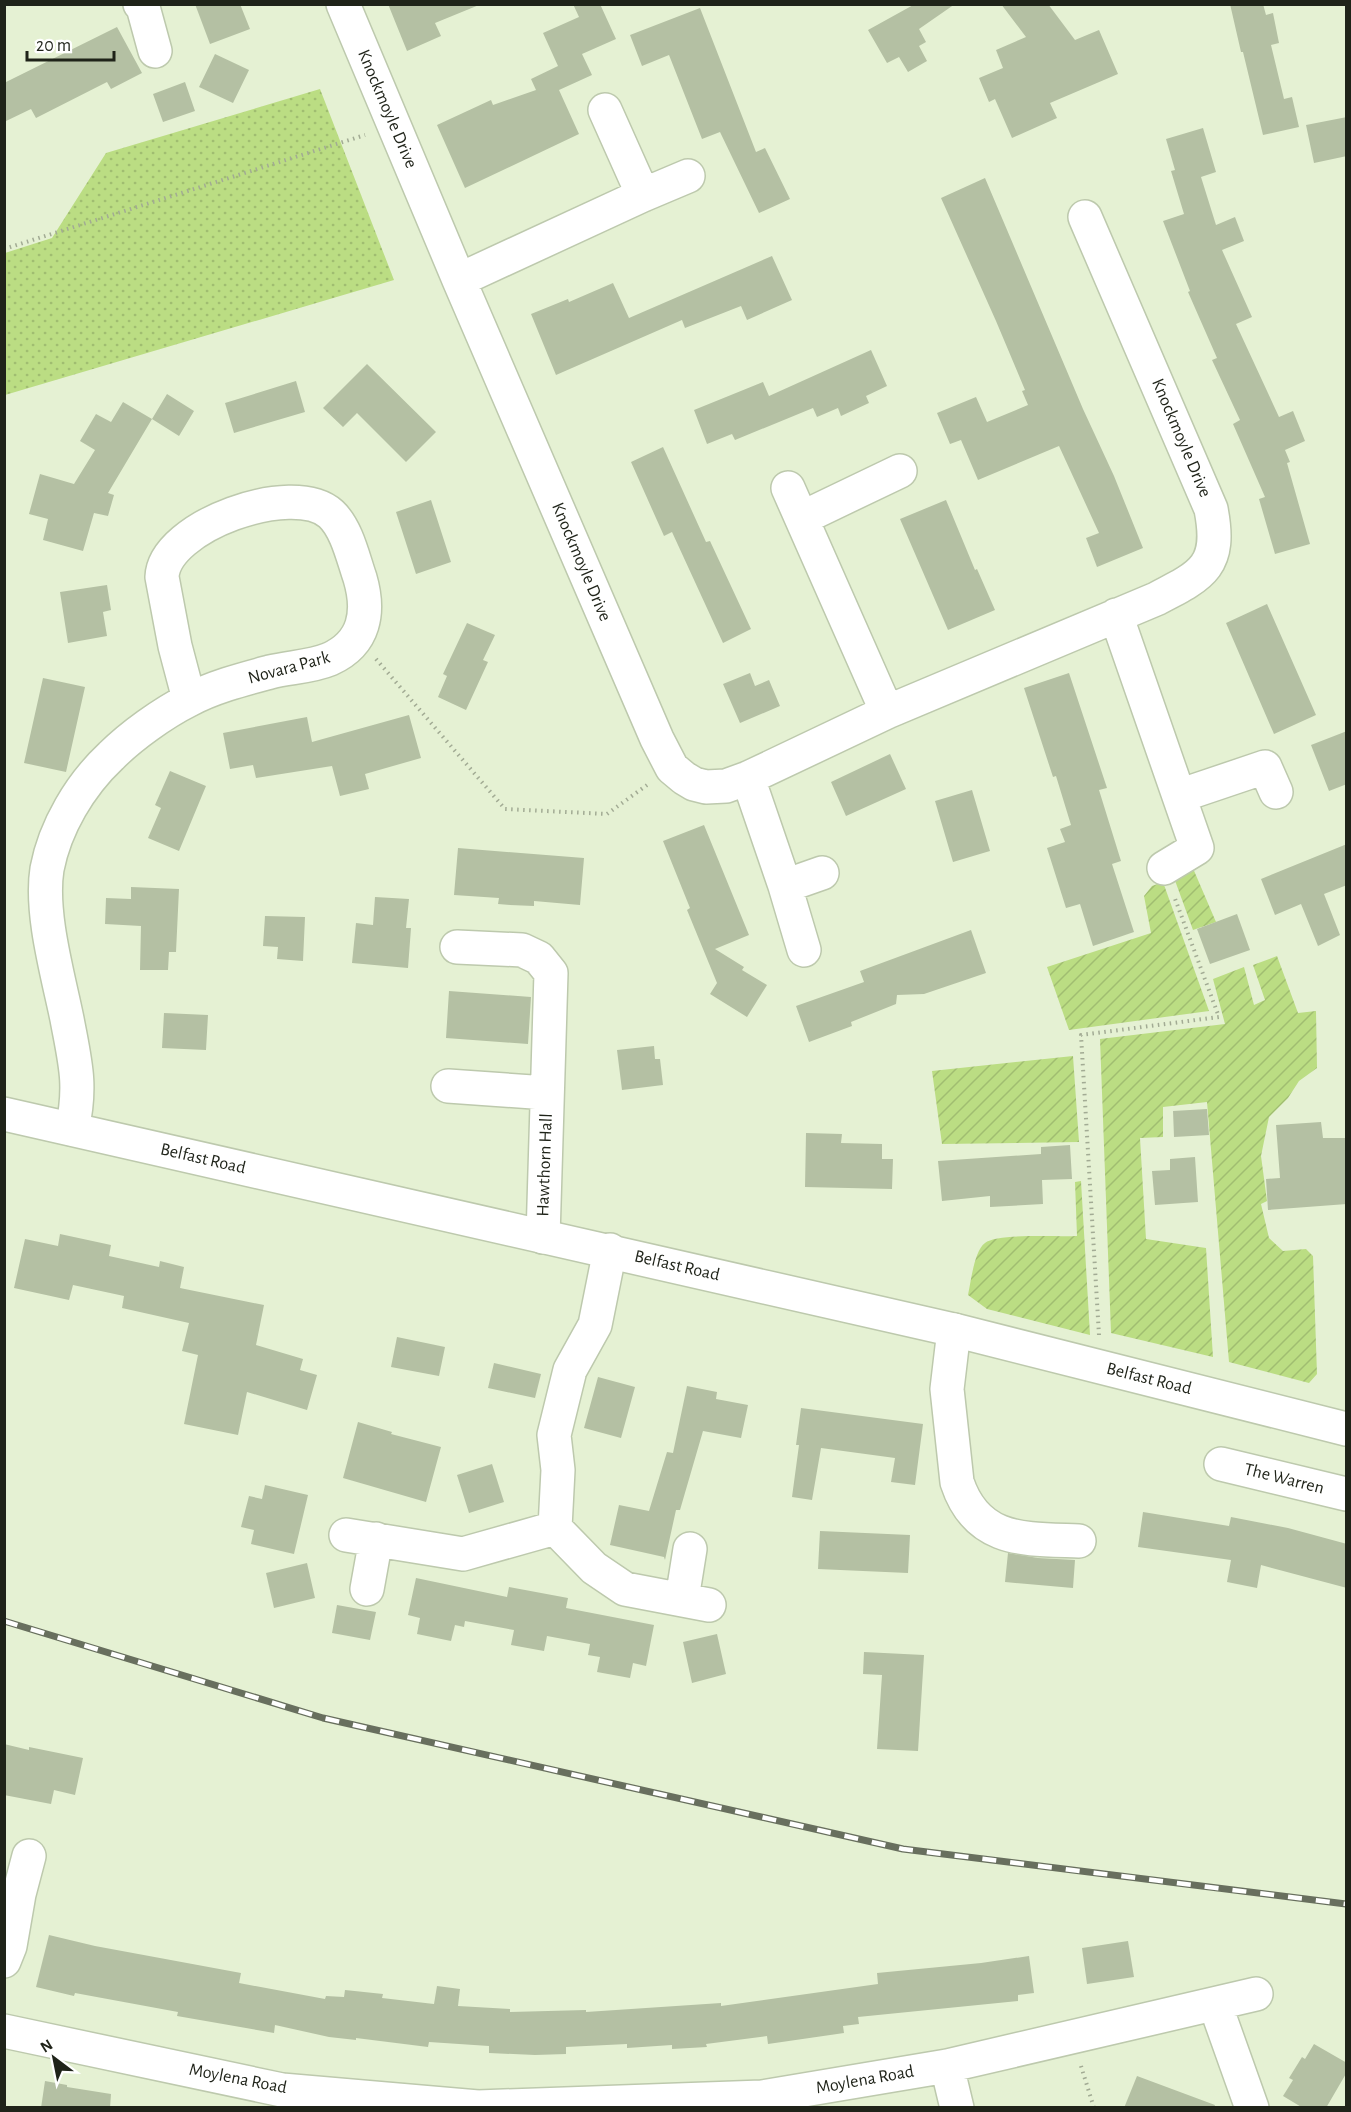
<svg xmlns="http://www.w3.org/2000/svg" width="1351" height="2112" font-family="'Alegreya Sans',sans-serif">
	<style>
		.grass { fill: url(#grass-dots) }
		.garden { fill: url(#garden-furrows) }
		.building { fill: #b4c0a3 }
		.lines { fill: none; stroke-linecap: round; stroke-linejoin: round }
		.minor-casing { stroke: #bdc9ad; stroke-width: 36 }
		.major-casing { stroke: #bdc9ad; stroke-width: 36 }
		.path { stroke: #a2ab94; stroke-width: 4; stroke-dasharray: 1.5 4.5; stroke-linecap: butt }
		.minor { stroke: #fff; stroke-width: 33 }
		.major { stroke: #fff; stroke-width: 33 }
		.rail-casing { stroke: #686f5e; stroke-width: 7 }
		.rail { stroke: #fff; stroke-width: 4.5; stroke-dasharray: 14; stroke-linecap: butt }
		.labels { text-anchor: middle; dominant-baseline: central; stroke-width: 4.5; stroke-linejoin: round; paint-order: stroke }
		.street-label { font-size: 18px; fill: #1f2319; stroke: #fff }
	</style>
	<defs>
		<pattern id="grass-dots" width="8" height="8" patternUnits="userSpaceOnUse" patternTransform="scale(1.5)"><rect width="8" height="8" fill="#bbdd83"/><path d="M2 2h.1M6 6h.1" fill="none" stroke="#a0bd71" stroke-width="1.8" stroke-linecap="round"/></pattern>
		<pattern id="garden-furrows" width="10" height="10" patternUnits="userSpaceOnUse" patternTransform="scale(1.5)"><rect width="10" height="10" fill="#bbdd83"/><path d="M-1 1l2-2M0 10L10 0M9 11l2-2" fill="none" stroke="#a0bd71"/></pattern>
	</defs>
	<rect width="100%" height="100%" fill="#e5f1d3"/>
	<path class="grass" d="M320 89 394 280 5 395V253L52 238 106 153Z"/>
	<path class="garden" d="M1192 866 1216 922 1193 930 1173 875Z
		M1163 882 1209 1011 1069 1030 1047 967 1151 933 1144 896 1152 886Z
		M1277 956 1298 1013 1316 1011 1317 1068 1299 1081 1288 1098 1269 1117 1261 1156 1267 1201 1261 1204 1269 1238 1283 1251 1306 1249 1313 1256 1317 1374 1309 1383 1229 1362 1207 1102 1163 1107V1137L1140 1138 1146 1239 1206 1248 1213 1357 1111 1333 1100 1039 1225 1024 1213 979 1244 967 1254 1005 1265 1000 1253 965Z
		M1073 1056 1079 1142 942 1144 932 1071Z
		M1081 1181 1090 1335 987 1309 968 1295C971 1282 974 1251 985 1243 997 1233 1058 1237 1077 1236L1075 1182Z"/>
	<path class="building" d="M195 4H240L250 29 210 44Z
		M388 4H479V5L435 23 441 36 407 51Z
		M573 4H600L616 39 582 54 592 75 559 90 579 134 465 188 437 125 491 100 493 105 536 90 531 79 558 66 543 33 579 17Z
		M915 4H955L919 29 926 42 919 46 927 61 908 72 899 57 887 63 868 30Z
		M1001 4H1048L1075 40 1099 30 1118 74 1050 103 1057 118 1012 138 995 99 989 102 979 78 1003 68 996 50 1026 37Z
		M1230 4H1263L1266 15 1273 13 1279 43 1271 45 1284 99 1292 97 1299 127 1263 135 1243 52H1241Z
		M700 8 756 152 765 148 790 199 759 213 720 132 702 139 669 55 642 66 630 35Z
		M117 27 142 73 111 89 107 82 36 118 31 109 4 122V83Z
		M215 54 249 70 233 103 199 87Z
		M185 82 195 111 163 122 153 94Z
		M1347 117V156L1314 163 1306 125Z
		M1203 128 1216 172 1201 177 1216 225 1235 217 1244 241 1222 250 1252 317 1236 324 1279 417 1293 411 1305 441 1285 450 1290 462 1287 463 1310 544 1275 554 1259 499 1265 497 1233 424 1240 420 1212 360 1217 358 1188 292 1190 291 1163 221 1184 214 1171 171 1175 170 1166 139Z
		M985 178 1083 409 1114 476 1143 548 1097 567 1086 538 1099 533 1059 446 978 480 961 440 950 444 937 413 976 397 987 422 1028 405 1022 391 1025 390 996 321 941 198Z
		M772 256 792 300 747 320 741 306 685 328 682 320 556 375 531 314 568 299 569 302 613 283 629 318Z
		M871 350 887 386 866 396 869 403 841 416 838 408 817 417 813 408 735 440 732 434 707 444 694 410 763 382 769 396Z
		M367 364 436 432 406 462 357 413 343 427 323 408Z
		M296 381 305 412 234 433 225 403Z
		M167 394 194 411 179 436 152 419Z
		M123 402 152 419 108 493 114 495 108 516 94 513 83 551 43 540 48 519 29 514 40 474 74 484 95 450 80 441 96 414 111 422Z
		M663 447 706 542 710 541 751 629 723 643 672 532 664 536 631 462Z
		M431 500 451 562 416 574 396 512Z
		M946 500 975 570 977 569 995 610 948 630 900 519Z
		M107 585 111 610 103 612 107 636 68 643 60 592Z
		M1267 604 1316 715 1274 734 1226 623Z
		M467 623 495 635 483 660 488 662 466 710 438 697 447 676 443 674Z
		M750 673 755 686 769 680 780 706 740 723 723 684Z
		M1069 673 1107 788 1099 790 1121 861 1112 864 1134 932 1093 946 1080 904 1066 908 1047 848 1065 842 1060 829 1071 825 1056 776 1053 777 1024 688Z
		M43 678 85 687 66 772 24 763Z
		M409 715 421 758 365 774 369 789 340 796 332 766 256 778 253 765 230 769 223 733 307 717 312 742Z
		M1347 731V784L1329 791 1311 745Z
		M890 754 906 789 846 816 831 782Z
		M170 771 206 786 179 851 148 838 161 808 155 805Z
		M972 790 990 851 953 862 935 801Z
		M704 825 749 935 715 949 744 967 742 970 767 985 747 1017 710 994 717 983 687 910 690 908 663 841Z
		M1347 844V885L1324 894 1340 935 1318 946 1301 904 1275 915 1261 879Z
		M458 848 584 858 580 905 534 901V906L510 905 498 904 499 898 454 895Z
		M131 887 179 889 176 952H169L168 970H140L141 926 105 924 106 898 131 899Z
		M375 897 409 899 406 928H411L408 968 352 963 356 923 373 925Z
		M1237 914 1250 950 1210 964 1197 929Z
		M265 916 305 917 303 961 277 959 278 947 263 946Z
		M971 930 986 973 924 994 897 995 896 1004 851 1022 852 1026 809 1042 796 1006 864 982 860 971Z
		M449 991 531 997 528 1044 446 1038Z
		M164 1013 208 1015 206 1050 162 1048Z
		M654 1046 655 1059H660L663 1085 622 1090 617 1050Z
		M1207 1109 1209 1135 1174 1137 1173 1111Z
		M1321 1122 1323 1138H1347V1204L1268 1210 1266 1179 1280 1178 1276 1125Z
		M806 1133 842 1134 841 1143 882 1144V1159H893L892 1189 805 1187Z
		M1070 1145 1072 1179 1042 1180 1043 1204 990 1207V1196L942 1201 938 1161 1041 1154V1147Z
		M1195 1157 1198 1202 1155 1205 1152 1171 1170 1170V1159Z
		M60 1234 111 1245 109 1256 159 1267 160 1261 184 1267 180 1288 264 1305 256 1345 303 1359 300 1370 317 1375 307 1410 247 1392 238 1435 184 1424 198 1355 182 1351 189 1323 122 1308 124 1296 73 1285 69 1300 14 1288 25 1239 58 1246Z
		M397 1337 445 1347 439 1376 391 1367Z
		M494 1363 541 1374 535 1398 488 1388Z
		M598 1377 635 1387 621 1438 584 1428Z
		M687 1386 717 1392 716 1399 748 1405 741 1438 703 1431 680 1510H676L665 1560 664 1557 610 1545 619 1505 649 1511 667 1452 673 1453Z
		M801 1408 923 1424 915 1485 891 1482 895 1458 821 1448 812 1500 792 1497 799 1445H796Z
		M358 1422 392 1432 391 1434 441 1447 426 1502 343 1478Z
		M492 1464 504 1502 469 1513 457 1475Z
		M265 1485 308 1495 294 1554 251 1544 254 1530 241 1527 249 1496 262 1499Z
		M1143 1512 1229 1526 1231 1517 1288 1528 1347 1544V1588L1261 1565 1257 1588 1227 1582 1231 1560 1138 1547Z
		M820 1531 910 1535 908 1573 818 1569Z
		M1008 1553 1038 1558 1075 1560 1073 1588 1005 1582Z
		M307 1563 315 1598 274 1608 266 1573Z
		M416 1578 507 1597 509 1587 568 1598 566 1608 654 1625 646 1666 633 1663 630 1678 597 1672 600 1657 588 1655 590 1644 547 1636 544 1651 511 1645 514 1630 465 1621 464 1627 455 1625 451 1641 417 1634 420 1618 408 1615Z
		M337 1605 376 1612 370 1640 332 1633Z
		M717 1634 726 1674 692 1683 683 1642Z
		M864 1652 924 1655 918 1751 877 1749 882 1675 863 1674Z
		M4 1744 29 1750V1747L83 1758 75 1795 54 1790 51 1804 4 1795Z
		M49 1935 95 1946 241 1973 239 1983 325 1999 326 1996 344 1997 345 1990 383 1994 382 1998 434 2004 437 1986 460 1989 458 2006 510 2009V2012L586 2010V2012L721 2003V2006L878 1984 877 1973 981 1963 1029 1956 1034 1993 1018 1995V2001L858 2017 859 2024 843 2026 844 2033 768 2044 767 2036 706 2044 707 2047 672 2049V2045L627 2048V2044L566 2047V2054L535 2055 489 2053V2046L429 2042 428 2047 356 2038V2040L329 2037 275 2025 274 2033 177 2016 178 2012 75 1993 74 1996 36 1987Z
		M1128 1941 1134 1977 1087 1984 1082 1948Z
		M1314 2044 1347 2063V2072L1326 2108H1303L1283 2096 1293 2080 1289 2078 1302 2057 1305 2059Z
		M1137 2076 1215 2105 1214 2108H1124Z
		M45 2081 67 2085V2087L111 2094 110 2108H41Z"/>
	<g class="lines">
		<g class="minor-casing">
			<path id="minor" d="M140 4 143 7 155 51
				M343 4 459 280 657 739 672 768 684 778 694 784 706 787 726 786 748 778 887 712 1156 599C1203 575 1222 566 1211 509L1085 217
				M605 110 643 195
				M459 280 643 195 688 176
				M788 488 887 712
				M802 518 900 471
				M1116 615 1197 848 1164 868
				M748 778 785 886 804 950
				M1179 796 1265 767 1276 792
				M785 886 822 873
				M457 947 522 950 539 958 551 973 543 1237
				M448 1086 547 1093
				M72 1129C82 1085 75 1062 67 1019 58 975 40 913 47 869 55 827 80 785 111 756 131 736 163 713 189 700 213 687 244 679 270 672 290 667 311 667 330 659 365 643 370 612 360 578 353 558 347 529 331 514 293 480 164 526 162 577L175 646 189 699
				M610 1250 595 1325 570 1370 554 1435 558 1470 555 1528 594 1568 625 1589 709 1605
				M954 1330 947 1389 957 1482C977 1543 1025 1539 1079 1541
				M1221 1464 1346 1494
				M346 1535 463 1554 555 1528
				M367 1589 376 1539
				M682 1599 690 1549
				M4 1961 10 1946 19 1894 29 1856
				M1215 2004 1252 2108
				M4 2031 282 2090 478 2107 762 2097 947 2066 1256 1994
				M947 2066 957 2108"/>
		</g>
		<g class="major-casing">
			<path id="major" d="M4 1114 954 1330 1346 1429"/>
		</g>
		<path class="path" d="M4 249 365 135
			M376 659 505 809 607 814 647 785
			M1099 1335 1081 1035 1219 1017 1174 896
			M1081 2066 1094 2108"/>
		<use href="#minor" class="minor"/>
		<use href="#major" class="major"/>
		<g class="rail-casing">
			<path id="rail" d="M4 1621 323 1718 903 1849 1346 1904"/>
		</g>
		<use href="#rail" class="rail"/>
	</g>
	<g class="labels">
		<g class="street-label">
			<text transform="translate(387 109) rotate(67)">Knockmoyle Drive</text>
			<text transform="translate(1181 438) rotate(67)">Knockmoyle Drive</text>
			<text transform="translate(581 562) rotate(67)">Knockmoyle Drive</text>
			<text transform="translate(289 668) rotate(-15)">Novara Park</text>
			<text transform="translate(203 1159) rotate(13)">Belfast Road</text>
			<text transform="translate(545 1165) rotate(-88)">Hawthorn Hall</text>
			<text transform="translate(677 1266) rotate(13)">Belfast Road</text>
			<text transform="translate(1149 1379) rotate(14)">Belfast Road</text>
			<text transform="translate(1284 1479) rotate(14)">The Warren</text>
			<text transform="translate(238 2079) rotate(11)">Moylena Road</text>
			<text transform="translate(865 2080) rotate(-10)">Moylena Road</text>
		</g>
	</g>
	<rect width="1351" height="2112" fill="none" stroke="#1f2319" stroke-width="12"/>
	<g transform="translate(54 2058) rotate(328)" stroke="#ffffff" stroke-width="4.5" paint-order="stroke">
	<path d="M0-4.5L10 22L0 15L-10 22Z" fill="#1f2319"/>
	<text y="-9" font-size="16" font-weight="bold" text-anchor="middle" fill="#1f2319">N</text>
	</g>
	<path d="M27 51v9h87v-9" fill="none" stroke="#1f2319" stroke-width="3"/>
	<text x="36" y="51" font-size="18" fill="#1f2319" stroke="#ffffff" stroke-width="4.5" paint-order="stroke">20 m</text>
</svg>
